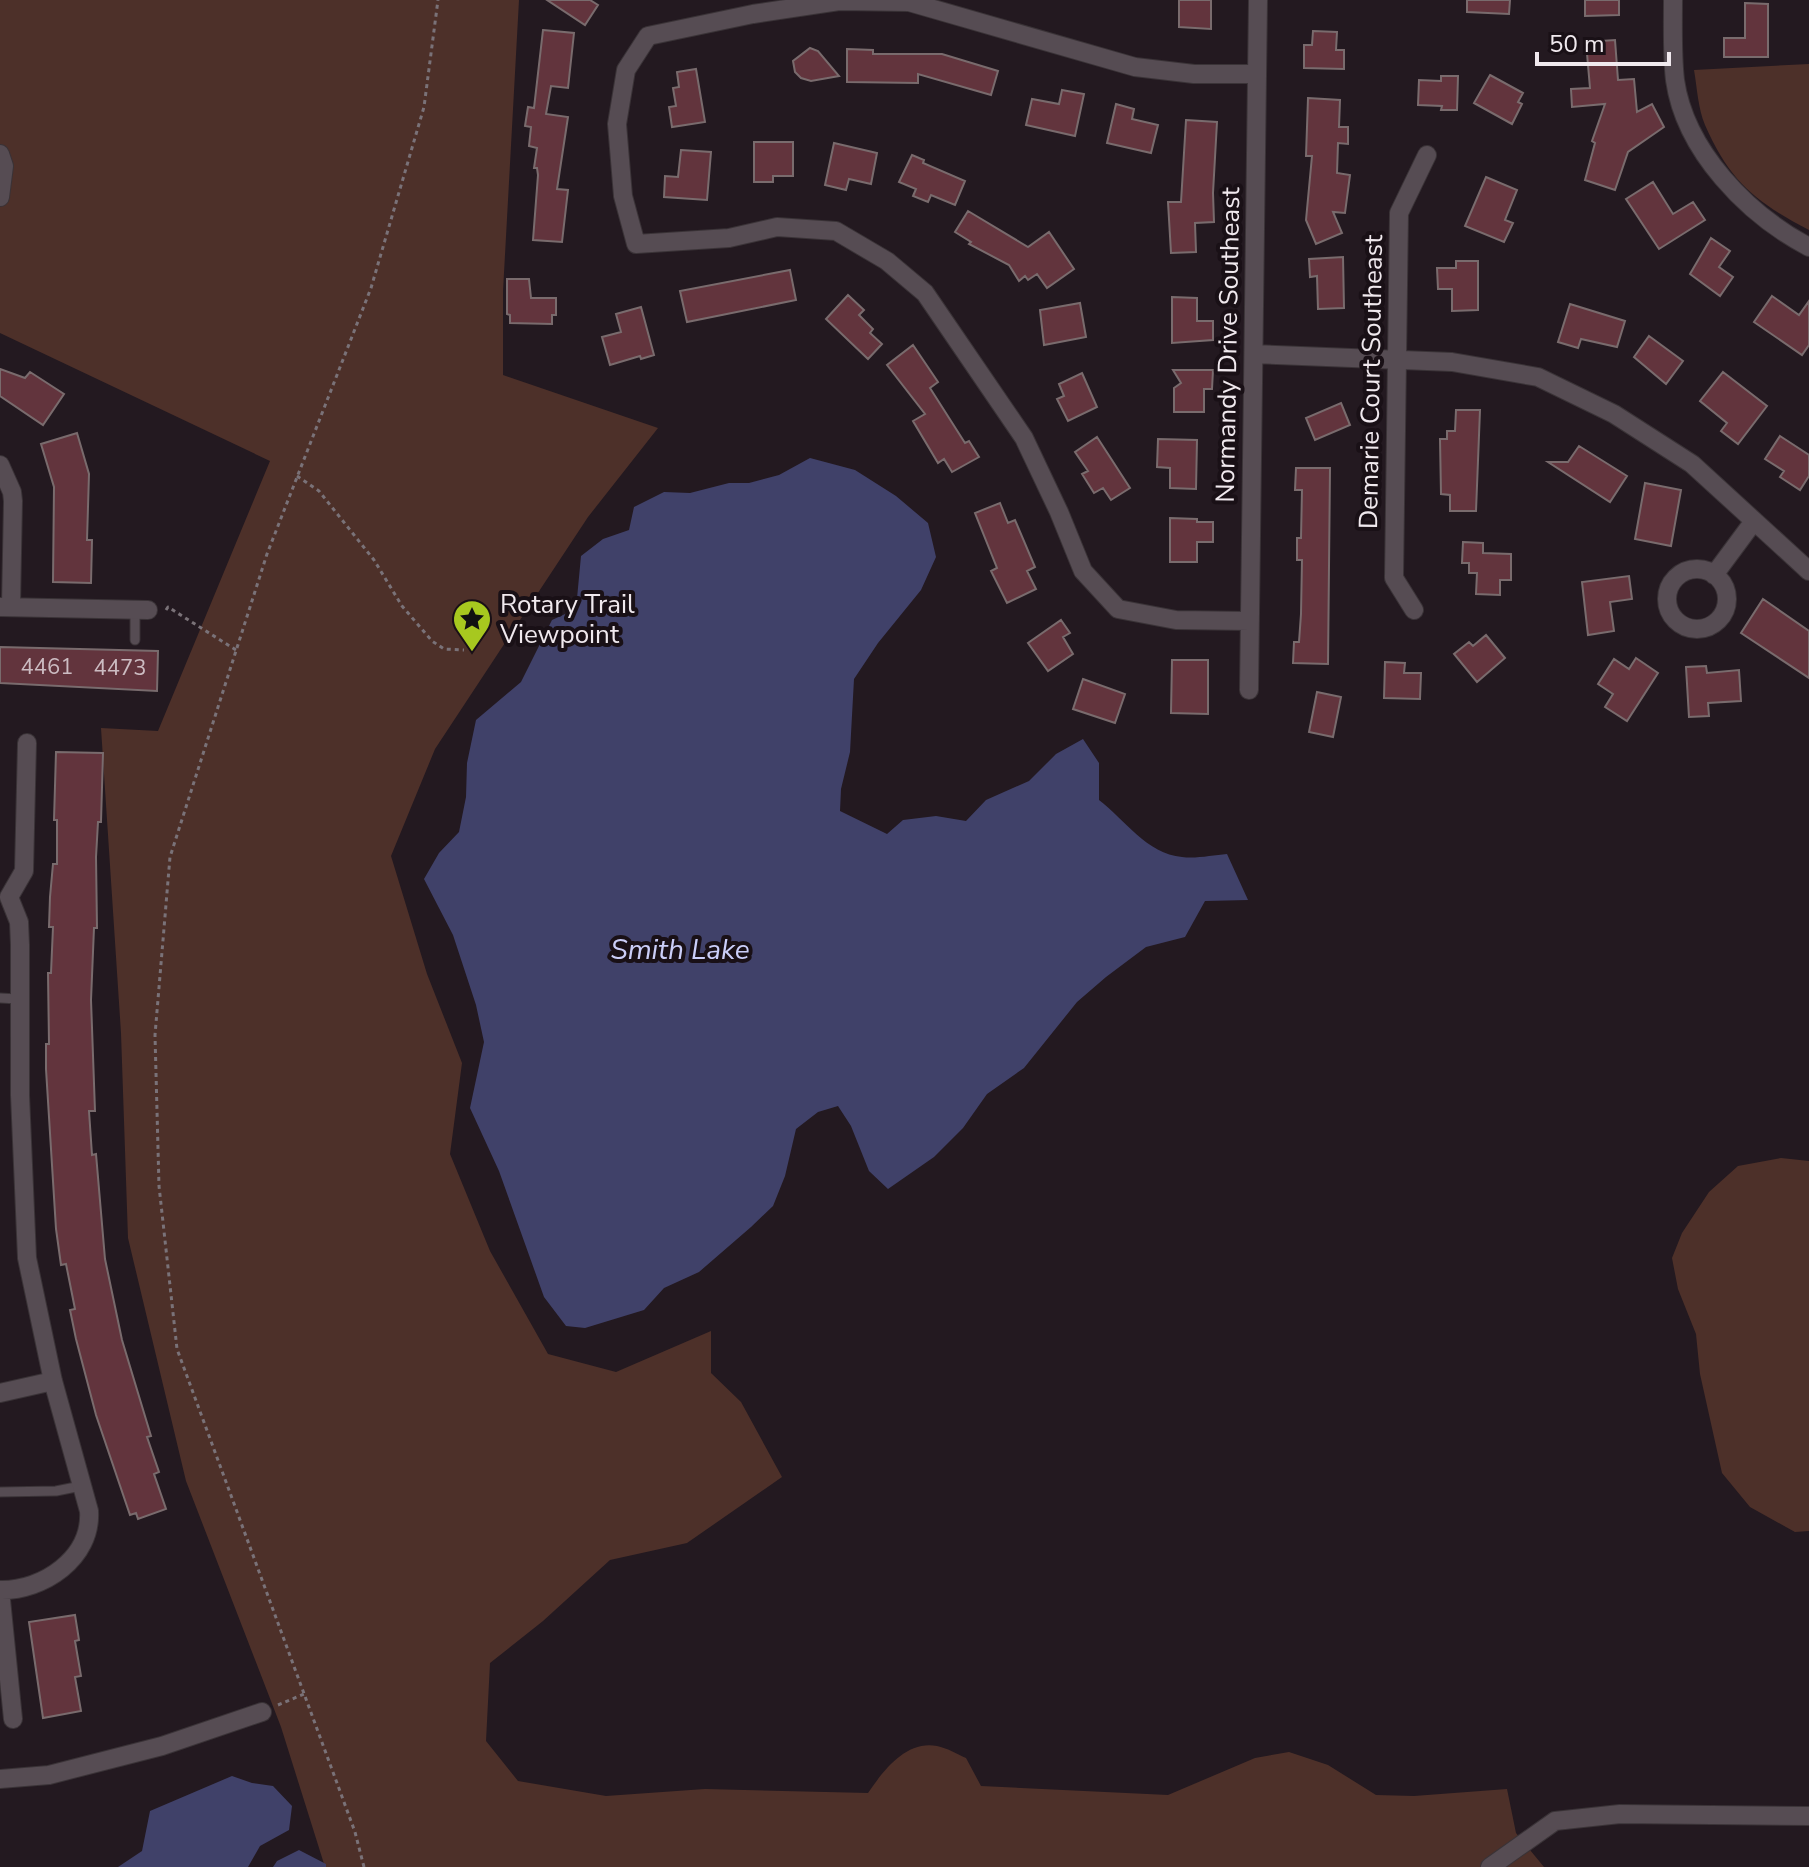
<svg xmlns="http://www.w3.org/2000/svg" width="1809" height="1867" font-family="'Nunito Sans',sans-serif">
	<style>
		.green { fill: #4d3029 }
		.water { fill: #404169 }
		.building { fill: #62343d; stroke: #796b6d; stroke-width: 2 }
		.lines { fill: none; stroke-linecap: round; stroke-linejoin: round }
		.service-casing { stroke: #3a3337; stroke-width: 11 }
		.minor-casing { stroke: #3a3337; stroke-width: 20 }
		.path { stroke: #7a7278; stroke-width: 3; stroke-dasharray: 4 4; stroke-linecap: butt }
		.service { stroke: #564c53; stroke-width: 9 }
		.minor { stroke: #564c53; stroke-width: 18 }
		.labels { text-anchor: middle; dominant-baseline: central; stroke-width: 8; stroke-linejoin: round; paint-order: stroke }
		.number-label { font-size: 22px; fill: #ccbcc2 }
		.street-label { font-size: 26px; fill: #f0e9ee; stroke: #191016 }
		.poi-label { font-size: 26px; fill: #f0e9ee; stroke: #191016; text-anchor: start }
		.water-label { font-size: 28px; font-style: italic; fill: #cbcef8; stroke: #191016 }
	</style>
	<rect width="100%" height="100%" fill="#231920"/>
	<path class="green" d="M0 0H519L503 291V375L658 428 588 517 435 749 391 856 427 974 462 1063 450 1154 490 1251 548 1354 616 1372 711 1331V1373L741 1402 782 1477 687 1543 610 1560 543 1621 490 1663 486 1741 518 1781 606 1796 705 1789 868 1793C883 1771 906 1740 937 1746 947 1748 957 1754 966 1758L981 1786 1168 1795 1255 1758 1289 1752 1328 1765 1376 1795 1414 1796 1507 1789 1516 1833 1544 1867H325L281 1727 186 1481 128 1238 121 1033 101 728 158 731 270 461 0 333Z
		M1809 64V230C1756 202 1730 182 1705 125 1698 109 1697 87 1694 70Z
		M1781 1158 1809 1161V1531L1795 1532 1750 1507 1722 1473 1700 1374 1696 1334 1678 1289 1672 1258 1682 1233 1709 1192 1738 1166Z"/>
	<path class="water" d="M810 458 855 470 896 496 928 523 936 557 921 590 878 643 854 679 850 752 841 789 840 811 887 834 903 820 936 816 966 821 986 800 1029 781 1056 754 1083 739 1099 763V800C1124 819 1147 854 1182 857 1196 859 1213 855 1227 854L1248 900 1205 901 1185 937 1146 947 1106 977 1077 1002 1024 1068 987 1094 963 1128 934 1157 888 1189 869 1171 851 1126 838 1106 818 1112 796 1129 785 1176 773 1206 751 1227 699 1272 664 1288 644 1310 585 1328 566 1326 544 1297 499 1171 470 1108 484 1042 476 1005 453 935 424 879 439 853 459 832 466 797 467 763 476 720 521 682 552 620 576 609 581 556 603 539 629 530 634 507 664 492 690 493 729 483H749L779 475Z
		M232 1776 252 1783 273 1786 292 1806 289 1830 260 1846 248 1867H118L142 1851 150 1811Z
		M299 1850 326 1864V1867H273L277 1861Z"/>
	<path class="building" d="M547 0H590L598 5 585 25Z
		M1179 0H1211V29L1179 27Z
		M1467 0H1510L1509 14 1467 12Z
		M1585 0H1619V15L1585 16Z
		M1745 3 1768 4V57H1724V38H1745Z
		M543 30 574 33 568 88 551 86 546 114 568 117 557 189 568 190 562 242 533 240 538 175 537 168H534L537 148 529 146 531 127 525 126 528 107 534 108Z
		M1313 31 1337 32 1336 50H1344V69L1304 68V45H1312Z
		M1615 40 1618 80 1634 79 1637 112 1652 104 1664 127 1628 152 1615 190 1585 180 1595 143 1592 141 1605 104 1572 107 1571 89 1590 88 1586 42Z
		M810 48 818 51 839 76 811 81 801 78 795 72 793 61Z
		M847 49 873 50V54H942L998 71 991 95 918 74V83L847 82Z
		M696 69 705 122 672 127 669 107 676 106 673 88 679 87 677 72Z
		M1490 75 1523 93 1518 102 1522 104 1512 124 1474 103Z
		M1441 76H1458L1457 110H1441L1442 106 1418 105 1419 80 1441 81Z
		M1062 90 1084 94 1075 136 1026 125 1032 99 1059 104Z
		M1308 98 1340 100 1339 127H1348V144L1338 143 1337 173 1350 175 1345 213 1333 212 1342 233 1316 244 1306 220 1312 156H1306Z
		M1116 104 1134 109 1132 119 1158 125 1151 153 1107 143Z
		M1186 120 1217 122 1213 193 1214 222 1195 223 1196 252 1171 253 1168 202H1181Z
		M754 142H793V176H773V182H754Z
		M834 143 877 153 871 184 849 179 846 190 825 185Z
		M681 150 711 152 707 200 664 197 665 176 678 177Z
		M912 155 924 160 923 163 965 181 955 205 931 195 928 202 913 196 916 189 899 182Z
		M1486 177 1517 190 1505 220 1513 223 1504 242 1465 226Z
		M1653 182 1673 214 1693 202 1705 220 1659 249 1626 199Z
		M968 211 1028 247 1049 232 1074 269 1047 288 1037 274 1028 280 1025 276 1019 281 1009 265 969 244 971 242 955 232Z
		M1711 238 1730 251 1719 267 1733 277 1720 296 1690 274Z
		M1343 257 1344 308 1318 309 1317 276 1310 277 1309 259Z
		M1456 261H1478V310L1452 311V289H1438L1437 268H1456Z
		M790 270 796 300 687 322 680 291Z
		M507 279H529L531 298H556V315H552V324L510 323V315L507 314Z
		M848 295 864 310 859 315 873 329 870 333 882 344 868 359 826 319Z
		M1772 296 1799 315 1809 301V345L1802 355 1754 322Z
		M1172 297 1197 298V321H1213V340L1172 343Z
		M1080 303 1086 337 1044 345 1040 310Z
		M1570 304 1625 321 1617 347 1581 339 1578 348 1558 342Z
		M641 307 654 355 641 359 640 356 610 365 602 337 621 332 616 314Z
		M1649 336 1683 361 1666 384 1634 357Z
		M913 345 938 382 930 388 965 443 969 441 979 457 952 472 944 459 938 463 913 421 925 414 887 365Z
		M0 369 25 378 30 372 64 394 43 425 0 396Z
		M1173 370H1213L1212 389H1204V412H1174V388L1181 383Z
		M1723 372 1767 406 1738 444 1721 431 1727 423 1700 401Z
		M1082 373 1097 407 1068 421 1057 399 1064 396 1059 384Z
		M1341 403 1350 425 1315 440 1306 418Z
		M1456 410H1480L1476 511H1450V495L1441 494 1440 439H1447V431H1455Z
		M77 433 89 474 87 540H92L91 583 53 582 54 487 41 444Z
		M1780 436 1809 455V476L1800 490 1780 477 1784 471 1765 459Z
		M1097 437 1130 488 1111 500 1103 488 1094 493 1082 474 1088 471 1075 452Z
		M1158 439 1197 440 1196 489 1170 488V468L1157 467Z
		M1579 446 1627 476 1610 502 1548 462H1568Z
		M1296 468H1330L1328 664 1293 663 1294 642H1299L1301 614 1302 560H1297V538H1301L1302 490H1295Z
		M1645 483 1681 490 1671 546 1635 539Z
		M1000 503 1008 523 1015 520 1035 567 1027 571 1036 589 1007 603 991 571 997 568 975 513Z
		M1170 518 1197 519V522H1213V542H1197V562H1170Z
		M1463 542 1483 543V553L1511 554V580H1500V595L1476 594 1477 573H1469V563H1462Z
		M1629 576 1632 599 1610 602 1614 631 1588 635 1582 582Z
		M1763 599 1809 631V678L1741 633Z
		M1061 620 1070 633 1063 637 1073 654 1048 671 1028 643Z
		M1486 635 1505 658 1477 682 1454 654 1469 642 1473 646Z
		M0 647 158 651 157 691 0 683Z
		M1636 658 1658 673 1627 721 1605 707 1613 694 1598 684 1614 659 1629 669Z
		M1172 660H1208V714L1171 713Z
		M1385 662 1405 663 1404 673H1421L1420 699 1384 698Z
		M1706 666 1707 673 1739 670 1741 701 1708 703 1709 716 1689 717 1686 667Z
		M1083 679 1125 694 1115 723 1073 709Z
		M1317 692 1341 697 1333 737 1309 732Z
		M56 752 103 753 101 822H98L96 857 97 928H94L91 1000 95 1111H89L92 1155 96 1154 105 1259 122 1340 151 1436 147 1437 159 1472 154 1474 166 1509 138 1519 136 1513 130 1515 96 1415 76 1339 70 1310 75 1309 66 1264 61 1265 56 1229 46 1069V1044H49L48 973H51L53 927H49L50 897 53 864H57V820H54Z
		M75 1615 79 1640 75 1641 81 1676 75 1677 81 1711 43 1718 29 1622Z"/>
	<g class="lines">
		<g class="service-casing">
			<path id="service" d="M135 640V610
				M0 998 18 999
				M0 1492 56 1491 81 1486"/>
		</g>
		<g class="minor-casing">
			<path id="minor" d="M1673 0C1673 26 1672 54 1675 80 1685 151 1748 215 1809 247
				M0 154 4 166 0 197
				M1254 354 1452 362 1538 377 1614 414 1692 464 1809 571
				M0 465 12 492 13 501 11 606
				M1667 599a30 30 0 1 1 60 0a30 30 0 1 1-60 0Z
				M1714 575 1754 521
				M0 607 148 610
				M1414 610 1394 578 1399 213 1427 155
				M1250 621 1176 620 1118 609 1083 571 1059 512 1024 438 925 293 887 261 836 231 777 227 729 238 636 244 623 196 617 124 626 70 648 36 753 14 839 1 909 2 1135 67 1194 74H1257
				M1249 690 1258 0
				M9 897 24 871 27 743
				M0 1393 53 1381
				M0 1590C43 1591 92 1558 89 1511L53 1381 27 1258 20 1095V945L19 922 9 897
				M0 1590 13 1719
				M0 1779 49 1775 162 1746 262 1712
				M1490 1867 1555 1821 1620 1814 1809 1816"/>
		</g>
		<path class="path" d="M297 476 319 491 374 560 402 606 432 641 444 649 464 650
			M166 610 168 607 236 650
			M278 1705 304 1694
			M364 1867 355 1832 177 1349 159 1186 155 1035 170 857 267 554 371 288 424 107 438 0"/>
		<use href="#service" class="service"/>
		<use href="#minor" class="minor"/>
	</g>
	<defs>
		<g id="sight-pin" transform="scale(2)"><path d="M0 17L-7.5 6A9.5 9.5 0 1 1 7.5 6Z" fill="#a7c81f" stroke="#191016"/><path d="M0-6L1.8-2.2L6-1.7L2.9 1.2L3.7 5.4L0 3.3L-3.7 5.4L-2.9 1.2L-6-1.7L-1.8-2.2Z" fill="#111"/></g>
	</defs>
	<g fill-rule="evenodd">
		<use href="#sight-pin" x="472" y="619"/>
	</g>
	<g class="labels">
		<g class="number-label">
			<text x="47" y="667">4461</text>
			<text x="120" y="668">4473</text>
		</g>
		<g class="street-label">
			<text transform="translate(1228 345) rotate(-89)">Normandy Drive Southeast</text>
			<text transform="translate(1371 382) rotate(-89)">Demarie Court Southeast</text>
		</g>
		<g class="poi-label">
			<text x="500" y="604">Rotary Trail<tspan x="500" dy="30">Viewpoint</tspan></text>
		</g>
		<g class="water-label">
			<text x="680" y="950">Smith Lake</text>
		</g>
	</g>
	<path d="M1537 52v12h132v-12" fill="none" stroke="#f0e9ee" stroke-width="4"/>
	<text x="1549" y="52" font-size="24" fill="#f0e9ee" stroke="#191016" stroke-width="6" paint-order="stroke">50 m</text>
</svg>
